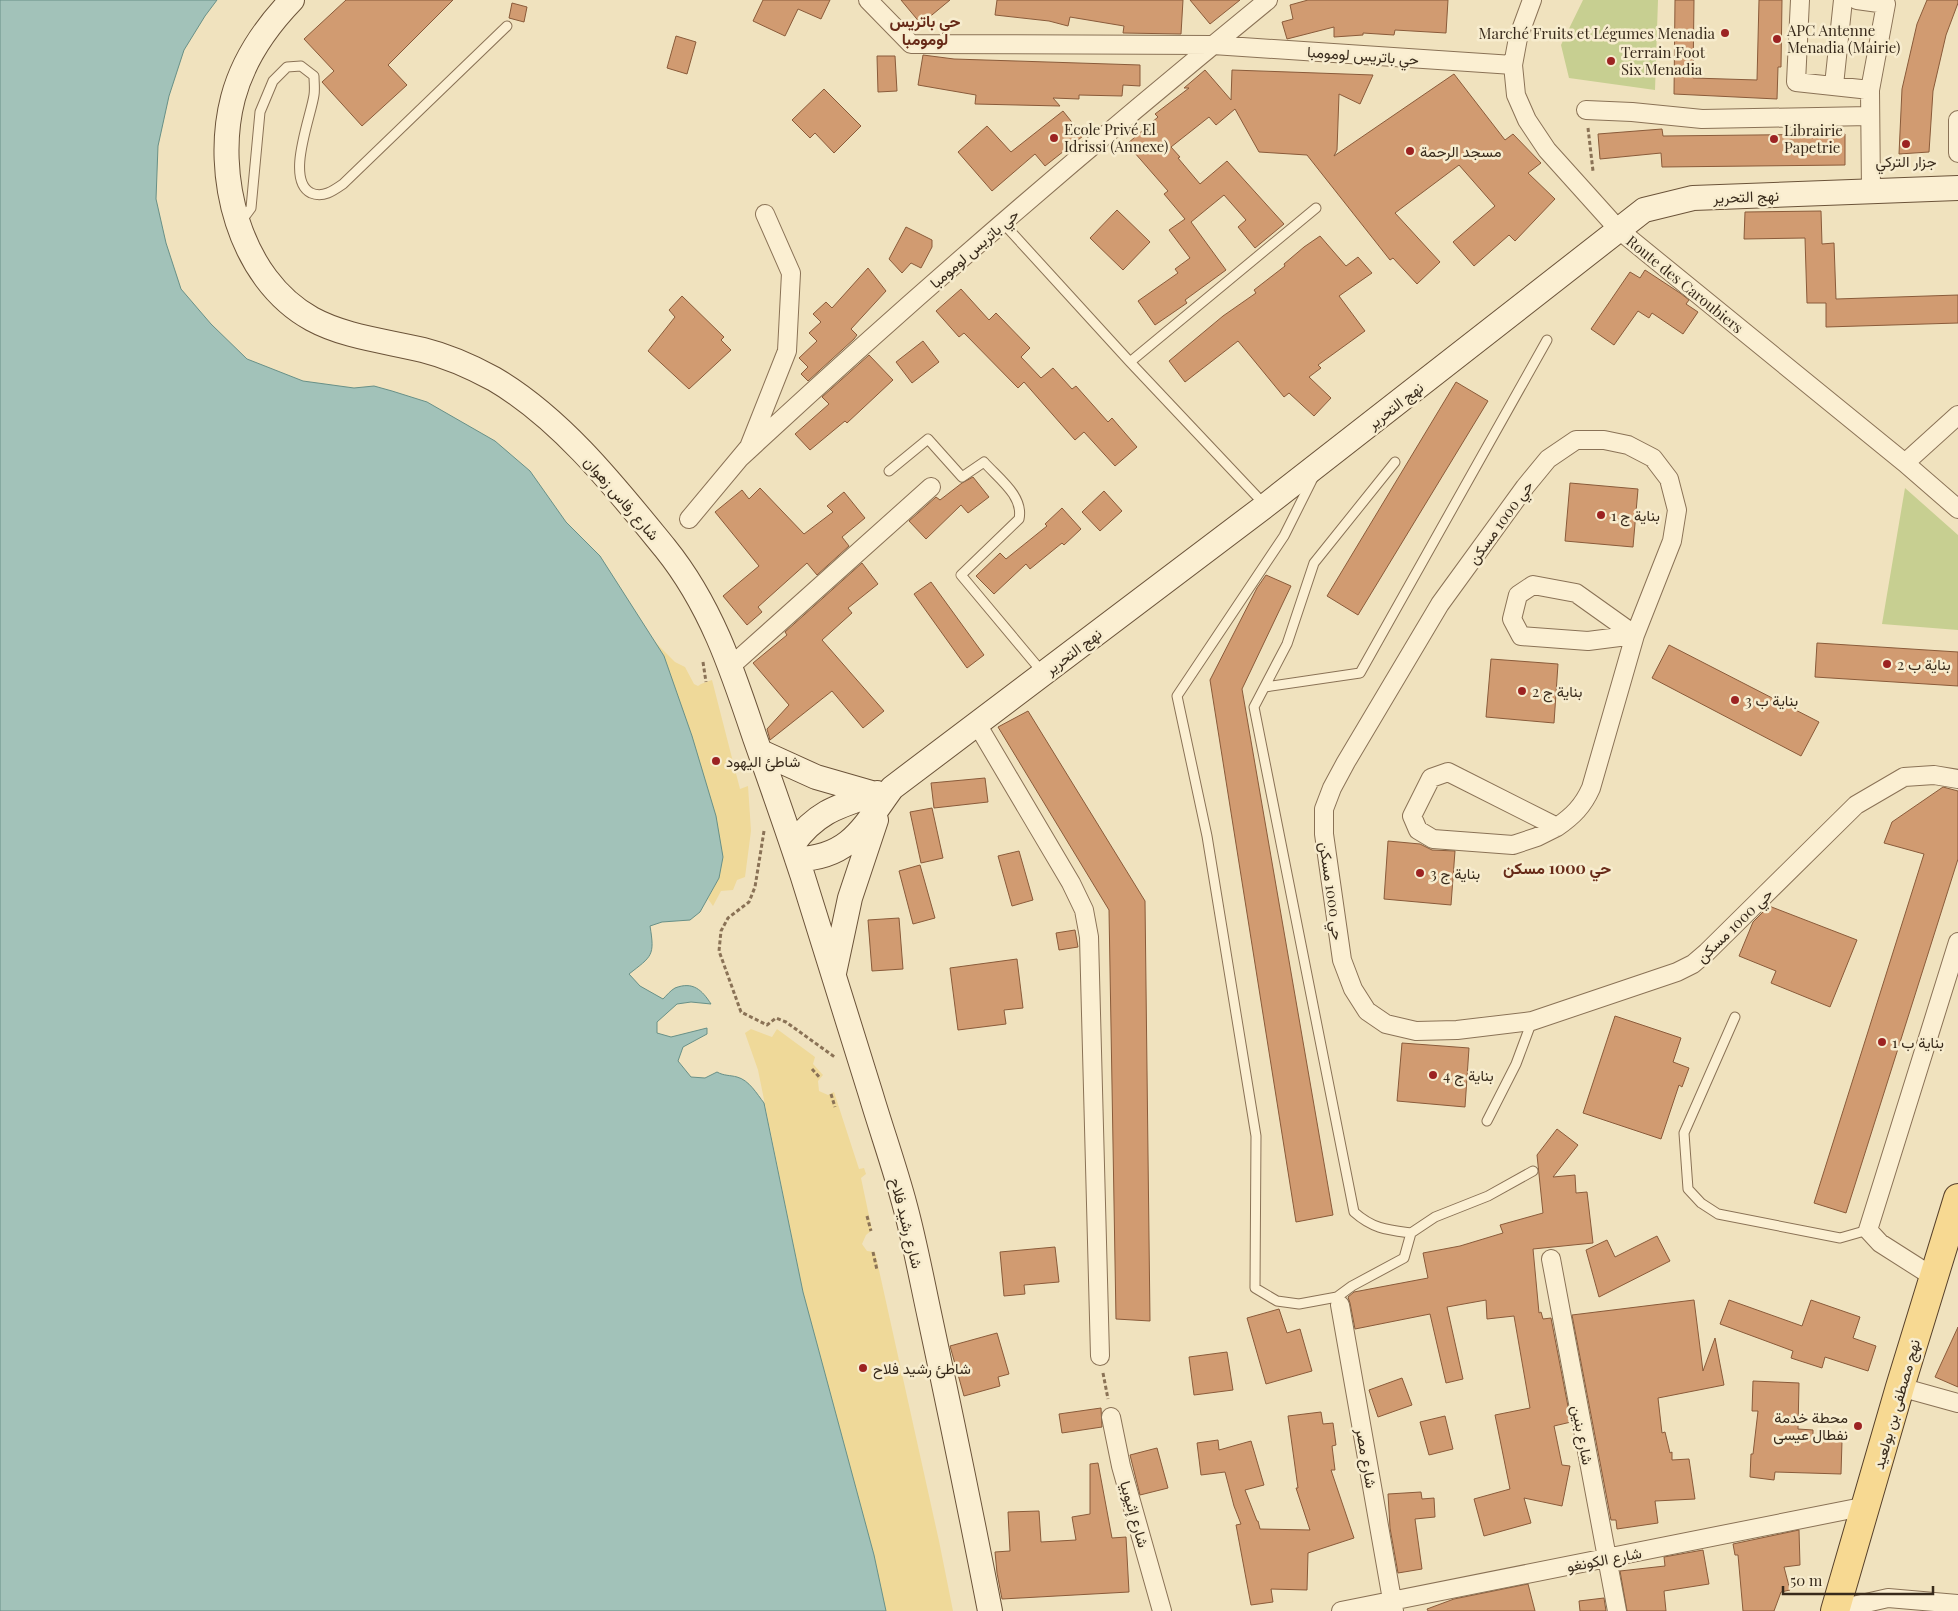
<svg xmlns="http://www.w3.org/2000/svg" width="1958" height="1611" font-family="'Playfair Display',Vazirmatn,serif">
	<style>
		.green { fill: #c7cf91 }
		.sand { fill: #efd999 }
		.water { fill: #a2c2b9; stroke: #689087 }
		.building { fill: #d19b71; stroke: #8a5b3a }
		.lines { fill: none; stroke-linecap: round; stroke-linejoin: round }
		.lane-casing { stroke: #8a7256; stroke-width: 11 }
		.street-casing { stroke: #8a7256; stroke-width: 20 }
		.secondary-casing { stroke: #6b5339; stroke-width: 26 }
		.primary-casing { stroke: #57402a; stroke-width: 30 }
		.path { stroke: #8a7256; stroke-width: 3; stroke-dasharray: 4 2.5; stroke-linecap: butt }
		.lane { stroke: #fbefd2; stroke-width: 9 }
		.street { stroke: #fbefd2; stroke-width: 18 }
		.secondary { stroke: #fbefd2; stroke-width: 24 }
		.primary { stroke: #f7d992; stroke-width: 28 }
		.poi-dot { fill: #9c2322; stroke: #f7ecce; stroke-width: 2 }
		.labels { text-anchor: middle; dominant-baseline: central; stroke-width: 5; stroke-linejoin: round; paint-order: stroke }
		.poi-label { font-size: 15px; fill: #382a1b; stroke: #f7ecce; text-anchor: start }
		.street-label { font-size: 15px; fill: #382a1b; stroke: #f7ecce }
		.neighbourhood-label { font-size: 16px; font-weight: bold; fill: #672a18; stroke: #f7ecce }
	</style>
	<rect width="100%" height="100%" fill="#f0e2be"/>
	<path class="green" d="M1583 0H1658L1655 90 1569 78 1561 45Z
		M1905 488 1958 535V630L1882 624Z"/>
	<path class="sand" d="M655 642 675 662 685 667 694 684 698 686 701 684 712 680 740 789 748 786 751 831 745 877 737 880 733 890 721 891 713 906 708 899 719 878 723 857 692 736 664 656Z
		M751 1029 772 1037 777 1029 815 1057 813 1064 823 1075 818 1081 819 1091 828 1095 834 1092 859 1169 864 1168 866 1174 861 1178 872 1230 866 1235 862 1244 867 1251 875 1252 939 1541 953 1611H886L874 1555 803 1292 758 1070 745 1033Z"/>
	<path class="water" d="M0 0H217L205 16 184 50 169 96 158 146 156 199 166 243 181 289 211 324 247 359 303 381 354 388 374 386 392 391 427 402 495 441 530 471 566 522 600 556 664 656 692 736 716 816 723 857 719 878 700 912 690 920 662 922 650 926C655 956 652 956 629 974L640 986 663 999C666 996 671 990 675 988 693 981 702 990 711 1004L691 1002 677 1004 657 1022V1033L671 1037 707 1028V1034L683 1047 678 1061 691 1077 705 1078 717 1072C724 1076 730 1075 737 1077 749 1080 757 1094 764 1103L803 1292 874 1555 886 1611H0Z"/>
	<path class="building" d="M346 0H453L388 65 407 85 362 126 322 82 334 71 304 39Z
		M763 0H830L821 19 798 9 785 36 753 21Z
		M901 0H950L921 24Z
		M997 0H1183L1181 34 1123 33 1124 26 1070 17 1068 26 1049 21 995 15Z
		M1190 0H1240L1210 24Z
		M1308 0H1448L1446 33 1395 30 1394 35 1363 33V35L1334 37V27L1287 39 1282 22 1293 19 1290 5Z
		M1675 0H1694L1693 78 1757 80 1759 0H1782L1781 67H1778L1777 99 1674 94Z
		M1927 0H1958V3L1946 35 1933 91 1929 152 1899 154 1902 89 1917 24Z
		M512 3 527 7 524 22 509 18Z
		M676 36 696 42 687 74 667 68Z
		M923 55 954 59 1140 65V86L1123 85 1122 96 1079 95V99L1053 98 1060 106 975 104 976 95 918 85Z
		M877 56H895L897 91 878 92Z
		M1205 70 1231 100 1232 70 1373 75 1360 104 1339 94 1337 150 1334 156 1454 74 1505 140 1513 134 1541 163 1528 173 1555 199 1515 241 1509 235 1474 266 1453 242 1495 206 1459 165 1395 213 1440 262 1417 284 1393 258 1390 260 1307 155 1259 152 1235 109 1216 125 1209 117 1171 147 1180 157 1178 158 1200 184 1227 161 1284 224 1255 248 1238 227 1246 220 1224 195 1191 222 1226 270 1185 300 1187 303 1155 325 1138 301 1178 273 1175 269 1190 258 1169 230 1185 219 1164 194 1168 191 1127 144 1158 117 1155 114 1189 88H1184Z
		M824 89 861 126 834 153 815 133 810 138 792 120Z
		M1063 111 1083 136 1045 166 1035 154 992 191 958 152 987 126 1011 152Z
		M1662 129 1663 136 1845 134V165L1662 167 1661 153 1600 159 1598 134Z
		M1117 210 1150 242 1123 270 1090 238Z
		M1821 211 1822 244 1834 243 1836 299 1958 295V323L1826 327V303H1807L1805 238 1744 239 1745 212Z
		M906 227 932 240V247L921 268 911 263 902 273 889 259Z
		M1320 236 1346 266 1358 257 1372 273 1339 296 1365 331 1318 365 1321 368 1309 377 1331 398 1314 416 1289 393 1284 397 1238 341 1185 382 1169 361 1223 316 1256 293 1254 290 1285 266 1284 264 1304 247Z
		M868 268 886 291 851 329 857 335 854 339 808 381 801 374 808 367 799 358 817 341 809 333 821 322 813 314 826 302 832 308Z
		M1645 270 1680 293 1689 300 1686 304 1698 312 1683 334 1652 313 1649 318 1638 311 1614 345 1591 329 1630 272 1640 278Z
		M961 289 989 320 996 313 1030 348 1021 357 1041 378 1053 368 1072 389 1076 386 1108 422 1112 418 1137 447 1115 466 1084 432 1075 440 1024 382 1018 388 964 333 959 337 936 311Z
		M682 296 724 337 721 340 731 350 689 389 648 351 675 317 669 310Z
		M923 341 939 362 912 383 896 362Z
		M869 355 893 380 847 423 845 421 810 450 795 434 829 404 822 397Z
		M1456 382 1488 401 1358 615 1327 596Z
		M973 477 989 497 968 513 961 505 926 539 909 521 936 497 940 500 962 483Z
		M1570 483 1638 489 1633 547 1565 541Z
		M760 488 804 534 833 512 827 506 844 492 865 518 842 537 849 546 817 575 807 563 758 607 762 612 747 625 723 596 759 566 715 512 742 490 749 499Z
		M1104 491 1122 511 1100 531 1082 512Z
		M1062 508 1081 529 1064 545 1062 543 1030 569 1026 564 994 594 976 576 1000 553 1006 559 1047 526 1045 524Z
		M862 563 878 584 848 608 852 613 822 640 884 711 863 728 832 691 770 740 767 729 789 705 753 663 787 635 785 632Z
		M1266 575 1291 586 1242 689 1333 1215 1296 1222 1210 680 1257 588Z
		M931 582 984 655 967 668 914 594Z
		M1817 643 1958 652V686L1815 677Z
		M1669 645 1819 722 1801 756 1652 678Z
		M1491 659 1558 664 1554 723 1486 717Z
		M1028 711 1145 901 1150 1321 1116 1319 1109 910 998 727Z
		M985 778 988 802 934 808 931 783Z
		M1943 787 1958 791V859L1846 1213 1814 1203 1924 854 1884 843 1892 822Z
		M932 808 943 858 921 863 910 812Z
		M1388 841 1420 844 1432 850 1455 851 1451 905 1384 899Z
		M1019 851 1033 900 1012 906 998 856Z
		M920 865 935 918 913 924 899 871Z
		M1769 906 1857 940 1830 1007 1771 983 1776 971 1739 956 1753 922Z
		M899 918 903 969 872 971 868 920Z
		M1075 930 1078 947 1059 950 1056 933Z
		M1017 959 1023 1008 1004 1010 1006 1024 958 1030 950 968Z
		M1615 1016 1681 1038 1673 1062 1689 1068 1682 1087 1679 1085 1661 1139 1583 1113Z
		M1402 1043 1469 1048 1465 1107 1397 1101Z
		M1557 1129 1578 1145 1553 1177 1575 1175 1576 1193 1587 1192 1593 1243 1533 1249 1539 1313 1541 1312 1543 1319 1551 1318 1571 1422 1554 1426 1562 1465 1570 1466 1562 1506 1524 1498 1531 1523 1484 1536 1474 1499 1510 1489 1495 1415 1530 1408 1514 1316 1487 1319 1486 1300 1447 1307 1463 1379 1446 1383 1430 1314 1355 1329 1350 1303 1348 1297 1354 1292 1428 1278 1423 1253 1460 1246 1503 1233 1500 1225 1543 1213 1537 1155Z
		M1657 1236 1670 1261 1599 1297 1586 1250 1607 1240 1615 1257Z
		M1055 1247 1059 1282 1024 1285 1025 1294 1004 1296 1000 1252Z
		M1694 1300 1703 1371 1715 1338 1724 1385 1658 1398 1662 1433 1665 1432 1670 1453 1672 1452V1460L1689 1459 1695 1499 1655 1501 1658 1523 1617 1529 1616 1520H1611L1572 1315Z
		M1729 1300 1802 1326 1811 1300 1860 1317 1853 1338 1876 1346 1868 1371 1825 1357 1822 1368 1791 1358 1793 1351 1720 1324Z
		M1279 1309 1287 1333 1300 1329 1312 1371 1266 1384 1247 1318Z
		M1958 1327V1387L1935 1377Z
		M997 1333 1009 1374 998 1377 1000 1386 964 1396 950 1346Z
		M1227 1352 1233 1390 1194 1395 1189 1357Z
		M1402 1378 1412 1405 1378 1417 1369 1390Z
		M1753 1381 1799 1383 1798 1429 1813 1430V1440L1842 1441 1841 1474 1775 1472 1774 1480 1750 1477 1751 1454H1753L1758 1411H1752Z
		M1101 1408 1102 1427 1062 1433 1059 1414Z
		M1321 1412 1323 1424 1333 1423 1336 1445 1332 1446 1335 1470H1331L1354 1538 1308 1553 1307 1590 1271 1589 1273 1602 1251 1605 1236 1525 1241 1524 1234 1506 1225 1472 1201 1475 1197 1443 1218 1440 1219 1450 1251 1441 1264 1485 1245 1490 1257 1521H1258L1260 1529 1310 1530 1296 1488H1298L1288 1416Z
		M1445 1416 1453 1449 1429 1455 1420 1422Z
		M1157 1448 1168 1488 1140 1495 1130 1455Z
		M1098 1463 1112 1538 1126 1537 1129 1592 1002 1599 997 1573 995 1552 1010 1551 1008 1512 1039 1511 1041 1542 1076 1540 1072 1517 1090 1514V1464Z
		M1421 1492 1422 1499 1434 1498 1435 1517 1415 1519 1422 1569 1398 1573 1390 1528 1388 1494Z
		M1799 1530 1800 1565 1784 1567 1790 1590 1781 1592 1774 1611H1743L1738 1555H1735L1733 1544Z
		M1703 1550 1709 1584 1664 1591 1666 1611H1627L1620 1571 1665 1566 1664 1557Z
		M1528 1584 1535 1611H1428L1427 1609 1454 1599Z
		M1604 1598 1606 1611H1580L1579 1601Z"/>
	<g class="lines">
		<g class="lane-casing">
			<path id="lane" d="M240 223 251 208 260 112 273 81 287 67 301 66 314 76C314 82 315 89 314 95 311 117 285 180 311 193 323 198 333 191 343 184L507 26
				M1003 223 1130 362 1265 505
				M1130 362 1316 208
				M889 471 928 439 962 477 984 462C998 478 1024 496 1019 519L961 575 1043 673
				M1313 478 1284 536 1177 696 1207 836 1256 1136 1255 1288 1277 1301 1299 1304 1337 1297 1352 1286 1404 1258 1411 1233C1388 1230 1373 1229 1354 1212L1254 707 1287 644 1314 563 1395 462
				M1265 687 1360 673 1547 340
				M1735 1017 1684 1133 1688 1189 1701 1203 1718 1214 1840 1238 1868 1230
				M1487 1121 1516 1064 1532 1021
				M1411 1233 1435 1217 1488 1196 1533 1171"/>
		</g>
		<g class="street-casing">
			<path id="street" d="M868 0 911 44 1213 45 1513 65
				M1532 0 1518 38 1513 65 1516 95 1527 120 1547 150 1619 230 1905 463 1958 509
				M1800 0 1796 82 1870 90
				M1857 0 1886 4 1870 90 1871 191
				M1834 85 1843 0
				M1586 110 1632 112 1702 119 1870 116
				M1958 120V153
				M740 458C911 299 1088 147 1268 0
				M1905 463 1958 415
				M689 519 749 447 787 351 791 273 765 214
				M1533 585 1576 593 1635 635 1588 641 1521 636 1512 619 1518 595Z
				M731 666 931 487
				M977 724 1071 883 1084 910 1089 937 1100 1356
				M1448 772 1557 827 1537 837 1513 845 1433 839 1418 830 1412 816 1431 778Z
				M1557 827C1573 816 1583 806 1591 788L1635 635 1672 541 1677 510 1669 479 1653 458 1628 445 1604 440H1576L1548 459 1525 487 1440 604 1346 762 1332 788 1324 809V834L1342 960 1353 989 1367 1011 1386 1024 1416 1031 1457 1030 1532 1021 1677 972 1693 964 1707 952 1856 805 1904 777 1934 775 1958 779
				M1551 1259 1617 1611
				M1935 1278 1880 1243 1868 1230 1958 942
				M1340 1305 1394 1611
				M1900 1387 1958 1403
				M1111 1417 1121 1466 1162 1611
				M1835 1610 1888 1598 1958 1604
				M1341 1611 1867 1506"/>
		</g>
		<g class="secondary-casing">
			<path id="secondary" d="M292 0C265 28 243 60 233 98 213 174 239 279 312 319 345 337 386 341 423 350 447 356 472 367 494 379 562 419 616 488 665 548 711 605 732 669 755 738 771 783 787 828 802 874 825 948 848 1022 871 1095 882 1132 895 1168 905 1206 915 1243 922 1281 930 1318 951 1416 971 1513 990 1611
				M761 752 816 777 875 794
				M793 844C817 811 839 806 877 793
				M797 859C850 858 864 826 892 788L1265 506 1644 210 1693 198 1958 188
				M834 973 850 898 876 820"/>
		</g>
		<g class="primary-casing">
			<path id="primary" d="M1835 1611 1900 1387 1958 1198"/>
		</g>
		<path class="path" d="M1588 128 1593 171
			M703 662 706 682
			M764 831 755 887 749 902 728 918 721 931 719 951 741 1012 767 1025 776 1018 786 1022 836 1058
			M812 1069 820 1078
			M831 1094 835 1107
			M867 1216 871 1231
			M873 1252 877 1270
			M1103 1373 1108 1399"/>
		<use href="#lane" class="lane"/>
		<use href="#street" class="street"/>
		<use href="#secondary" class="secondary"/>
		<use href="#primary" class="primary"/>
	</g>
	<g class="poi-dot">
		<circle cx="1725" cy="33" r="5"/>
		<circle cx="1777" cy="39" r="5"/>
		<circle cx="1611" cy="61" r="5"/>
		<circle cx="1054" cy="138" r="5"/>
		<circle cx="1774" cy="139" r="5"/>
		<circle cx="1906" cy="144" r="5"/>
		<circle cx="1410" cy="151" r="5"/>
		<circle cx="1601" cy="515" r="5"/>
		<circle cx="1887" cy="664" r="5"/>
		<circle cx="1522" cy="691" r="5"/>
		<circle cx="1735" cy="700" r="5"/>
		<circle cx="716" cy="761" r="5"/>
		<circle cx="1420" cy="873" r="5"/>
		<circle cx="1882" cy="1042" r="5"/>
		<circle cx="1433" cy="1075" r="5"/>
		<circle cx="863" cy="1368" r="5"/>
		<circle cx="1858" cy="1426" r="5"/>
	</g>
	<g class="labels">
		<g class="poi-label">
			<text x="1787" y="30">APC Antenne<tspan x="1787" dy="17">Menadia (Mairie)</tspan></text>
			<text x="1715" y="33" text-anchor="end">Marché Fruits et Légumes Menadia</text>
			<text x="1621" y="52">Terrain Foot<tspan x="1621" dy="17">Six Menadia</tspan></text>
			<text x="1064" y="129">Ecole Privé El<tspan x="1064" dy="17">Idrissi (Annexe)</tspan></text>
			<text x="1784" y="130">Librairie<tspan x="1784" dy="17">Papetrie</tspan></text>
			<text x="1420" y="151">مسجد الرحمة</text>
			<text x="1906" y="161" text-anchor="middle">جزار التركي</text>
			<text x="1611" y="515">بناية ج 1</text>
			<text x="1897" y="664">بناية ب 2</text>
			<text x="1532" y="691">بناية ج 2</text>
			<text x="1745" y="700">بناية ب 3</text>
			<text x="726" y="761">شاطئ اليهود</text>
			<text x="1430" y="873">بناية ج 3</text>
			<text x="1892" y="1042">بناية ب 1</text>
			<text x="1443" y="1075">بناية ج 4</text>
			<text x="873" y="1368">شاطئ رشيد فلاح</text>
			<text x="1848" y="1417" text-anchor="end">محطة خدمة<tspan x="1848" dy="17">نفطال عيسى</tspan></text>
		</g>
		<g class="street-label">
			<text transform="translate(1363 55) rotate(4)">حي باتريس لومومبا</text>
			<text transform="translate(1746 196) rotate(-2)">نهج التحرير</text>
			<text transform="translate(974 248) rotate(-41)">حي باتريس لومومبا</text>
			<text transform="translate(1685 284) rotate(39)">Route des Caroubiers</text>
			<text transform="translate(1395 405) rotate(-38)">نهج التحرير</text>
			<text transform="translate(622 498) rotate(49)">شارع رفاس زهوان</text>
			<text transform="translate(1500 522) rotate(-54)">حي 1000 مسكن</text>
			<text transform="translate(1073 651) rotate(-37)">نهج التحرير</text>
			<text transform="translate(1332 891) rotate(82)">حي 1000 مسكن</text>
			<text transform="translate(1734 925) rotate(-44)">حي 1000 مسكن</text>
			<text transform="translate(907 1223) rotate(76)">شارع رشيد فلاح</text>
			<text transform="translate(1896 1404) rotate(-74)">نهج مصطفى بن بولعيد</text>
			<text transform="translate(1583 1435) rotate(79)">شارع بنين</text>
			<text transform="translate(1367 1458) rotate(80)">شارع مصر</text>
			<text transform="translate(1135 1514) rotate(74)">شارع إثيوبيا</text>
			<text transform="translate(1604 1559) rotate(-11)">شارع الكونغو</text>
		</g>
		<g class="neighbourhood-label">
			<text x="925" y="20">حي باتريس<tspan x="925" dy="18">لومومبا</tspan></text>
			<text x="1557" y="867">حي 1000 مسكن</text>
		</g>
	</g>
	<path d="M1783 1586v8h150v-8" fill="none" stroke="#382a1b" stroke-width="2.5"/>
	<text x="1790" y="1586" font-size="15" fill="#382a1b" stroke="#f7ecce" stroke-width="4" paint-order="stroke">50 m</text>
</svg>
